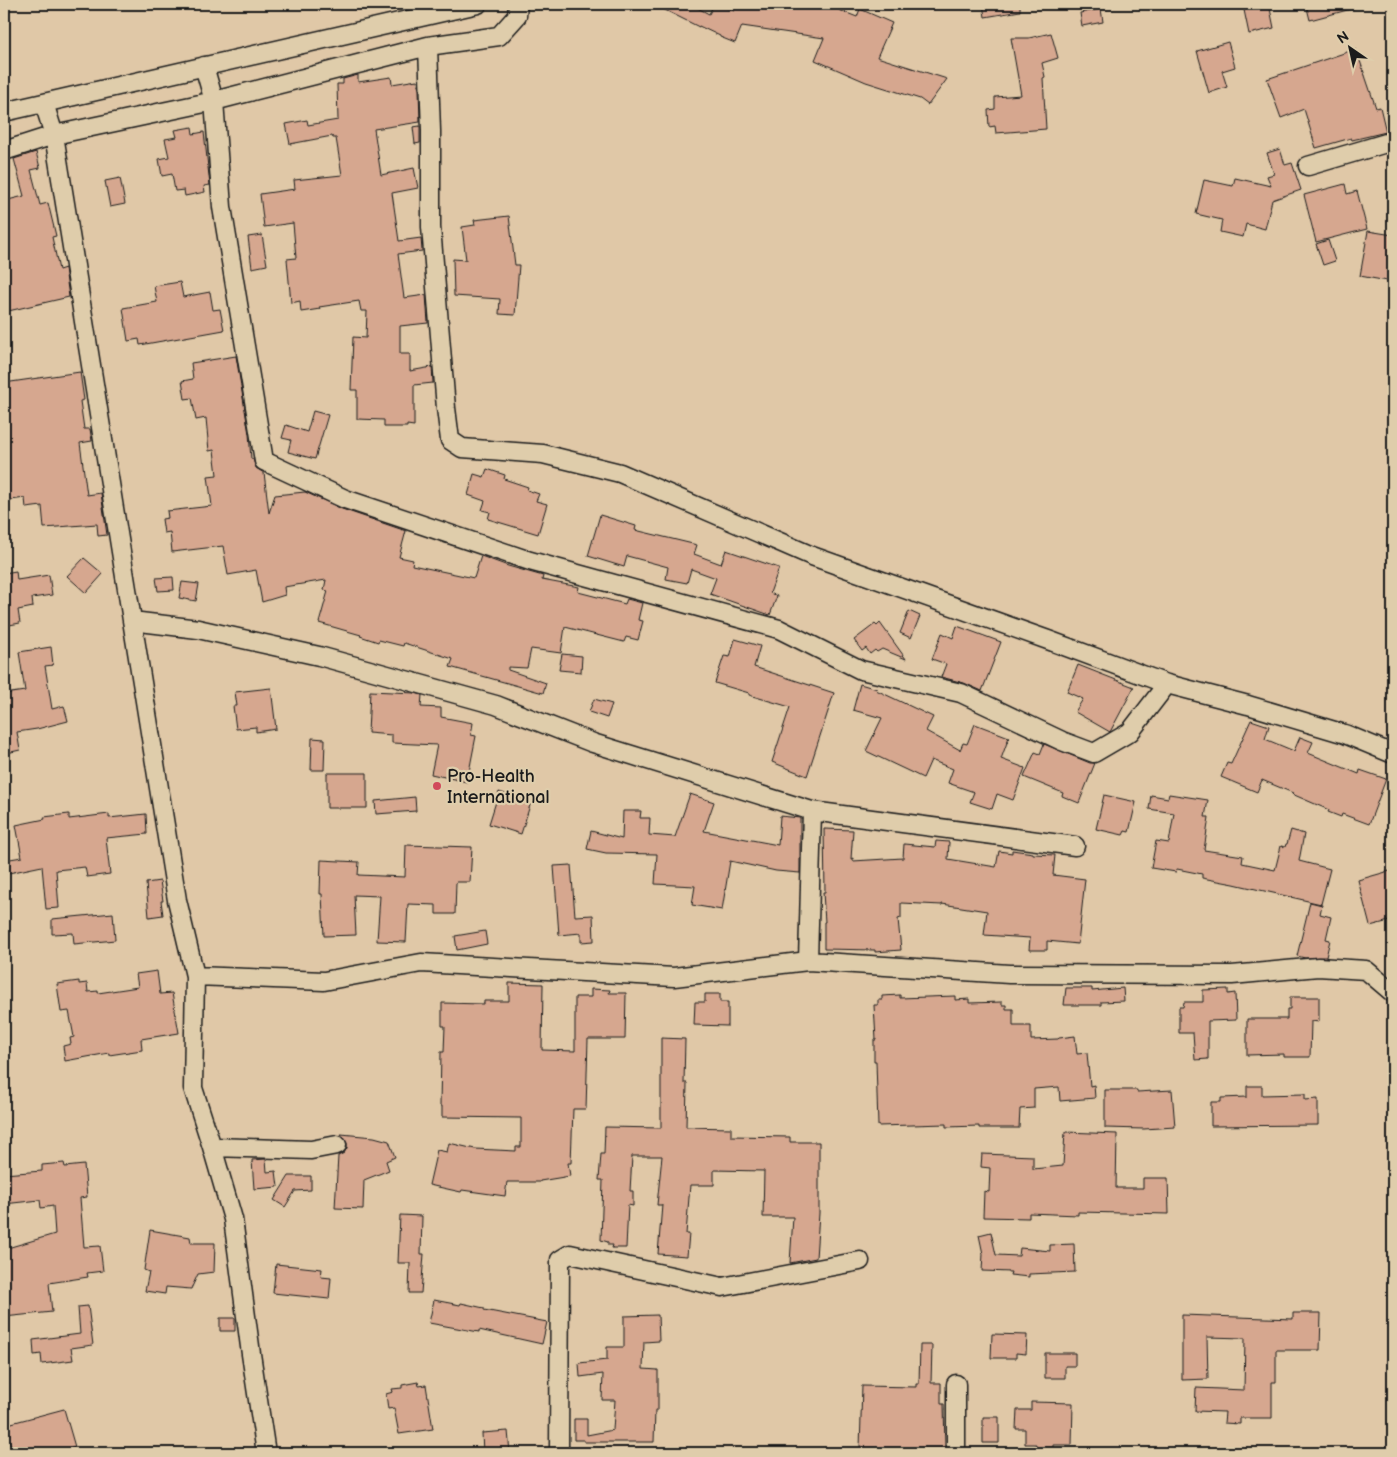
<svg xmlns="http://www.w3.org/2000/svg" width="1397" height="1457" font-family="'Balsamiq Sans',sans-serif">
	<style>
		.building { fill: #d6a78f; stroke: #1c1c1c }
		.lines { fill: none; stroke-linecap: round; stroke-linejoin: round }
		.minor-casing { stroke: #1c1c1c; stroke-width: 21 }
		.minor { stroke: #dfcdab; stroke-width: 18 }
		.poi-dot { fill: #d1495b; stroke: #dfcdab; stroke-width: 2 }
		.labels { text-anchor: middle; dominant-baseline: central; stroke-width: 4.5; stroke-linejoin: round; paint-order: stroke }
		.poi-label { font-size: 18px; fill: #1c1c1c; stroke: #dfcdab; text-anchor: start }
	</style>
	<rect width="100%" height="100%" fill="#e0c8a7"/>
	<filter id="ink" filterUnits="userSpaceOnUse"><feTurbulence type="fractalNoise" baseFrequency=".02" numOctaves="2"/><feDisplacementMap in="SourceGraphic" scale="10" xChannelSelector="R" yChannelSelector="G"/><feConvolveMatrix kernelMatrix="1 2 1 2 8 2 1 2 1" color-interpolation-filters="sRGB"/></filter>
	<g filter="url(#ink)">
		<path class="building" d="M653 4H690L709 14 714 4H718L734 11 735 4H824L857 17 860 9 892 23 877 57 947 79 928 105 920 99 866 82 815 60 824 38 742 26 735 43 720 37V36L699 26V27Z
			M983 4H1020V11L985 17Z
			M1269 4 1274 28 1249 34 1244 10Z
			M1306 4H1354L1355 8 1310 20Z
			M1101 9 1103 22 1082 26 1080 13Z
			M1051 33 1058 58 1042 63 1045 77 1043 78 1046 129 996 133 995 126 989 127 988 110 995 109V97L1021 95 1011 38H1029Z
			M1228 42 1235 67 1222 71 1227 87 1209 93 1197 51Z
			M1356 49 1376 108 1380 107 1386 132 1352 140 1351 138 1316 148 1304 109 1281 118 1267 79Z
			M358 75V82L391 77 392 84 417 80 419 90 420 122 374 129 381 175 414 168 418 188 392 193 399 241 421 238 422 251 398 254 404 298 426 295 428 323 400 326V354H410V371L432 367 433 383 414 385V426L407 425V427H384V420L357 419V390H351L353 337 366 338 367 311H361L359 301 319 307 320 309 301 312 300 301 291 303 287 259 296 258 293 223 264 227 260 194 295 189 294 180 342 175 336 138H333L332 136 290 144 286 124 307 120 308 125 338 120 337 84H343V79Z
			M420 126V143L415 144 413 127Z
			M192 127 193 134 204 132 210 185 204 186 205 192 185 196 184 190 175 191 172 174 162 176 159 159 169 157 165 139 177 137 175 130Z
			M1280 149 1285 165 1292 163 1301 190 1272 200 1265 229 1246 224 1243 237 1220 232 1222 220 1196 214 1204 180 1233 186 1235 178 1271 186 1267 176 1274 174 1267 153Z
			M36 152 40 168 31 170 40 205 48 203 56 236 52 237 59 270 65 268 69 297 4 312V201L24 196 14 159Z
			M120 178 125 204 110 207 105 181Z
			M1345 184 1347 194 1357 191 1367 229 1316 242 1304 195Z
			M509 216 515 265H519L515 315 499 314 500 299 454 296 453 259 466 260 462 227 475 225 474 220Z
			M1368 231 1393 235V282L1360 276Z
			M262 235 267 265 252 268 248 237Z
			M1328 240 1335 261 1323 265 1316 244Z
			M180 282 183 297 210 292 213 310 220 309 224 330 140 345 139 339 128 341 123 308 157 302 154 286Z
			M236 356 249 434 251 459H253L256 468 264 473 269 513 275 495 305 492 342 509 406 531 399 557 413 560 412 565 474 578 481 556 508 566 543 576 542 580 579 587 578 592 625 604 627 599 642 603 638 620 643 621 638 640 626 637 624 642 565 627 561 653 531 649 527 668 508 667V670L546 683 543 693 450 667 453 659 404 643 403 646 379 640 378 642 360 636 361 635 319 623 328 591 324 590 326 580 284 587 285 595 262 602 256 570 228 575 223 546 172 552 170 532 164 533 162 519 168 518 167 511 212 506 208 476 217 475 214 450 209 451 206 418 196 420 192 398 185 399 182 381 193 379 191 363Z
			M80 372 84 400 80 401 84 429H90L92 441 80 443 87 495 101 493 107 535 98 536 97 524 44 528 42 506 26 508 25 498 4 501V383Z
			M313 411 328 415 315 459 288 452 291 440 282 438 286 425 307 432Z
			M487 469 505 475 504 479 528 487 527 490 539 494 536 501 547 504 538 534 488 519 490 512 482 510 485 501 468 495 474 474 484 477Z
			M600 515 636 526 635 530 697 545 694 554 721 564 726 550 779 568 770 593 777 596 770 615 710 594 716 578 691 569 687 583 666 579 668 567 627 556 624 567 588 556Z
			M84 558 103 574 86 593 67 576Z
			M16 571 17 580 49 575 52 595 32 598 33 607 18 610 20 623 4 626V573Z
			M173 577 174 590 158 591 156 578Z
			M182 582 199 584 196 601 179 598Z
			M909 611 920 616 911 638 900 633Z
			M880 623 906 659 882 649 877 652 875 650 870 654 866 648 862 651 854 640 875 624 877 626Z
			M957 626 1001 642 982 691 964 683 941 677 946 664 932 659 942 633 953 638Z
			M735 639 760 646 754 667 834 693 807 776 772 762 790 707 749 695V693L715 683 724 656 730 657Z
			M51 647 53 665 45 666 52 709 64 706 68 721 37 729 17 732 20 750 7 753 4 734V694L25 691 19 652Z
			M562 654 582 656 581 672 559 670Z
			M1078 665 1134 687 1110 732 1075 712 1083 699 1067 692Z
			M860 684 877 689 876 690 933 717 926 731 960 750 963 743 967 744 975 724 1009 737 1001 759 1025 768 1013 800 997 794 992 809 970 802 974 792 948 783 953 769 931 760 923 778 866 751 882 718 853 710Z
			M271 688 276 729 256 732V727L236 729 233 706H237L235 692Z
			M370 691 415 693 422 695 421 707 441 708V717L473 723 471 735 476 736 467 782 431 774 437 745 392 743V735L368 733Z
			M594 699 612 704 607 718 589 712Z
			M1251 720 1269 726 1265 739 1294 751 1300 737 1313 742 1308 753 1359 774 1360 770 1386 779 1369 824 1342 814 1341 817 1328 812 1329 810 1292 794 1293 793 1262 780 1257 792 1221 777 1227 763 1231 764Z
			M312 738 325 739 324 770H311Z
			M1044 744 1090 763H1095L1079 803 1062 796 1063 793 1024 777 1035 752 1040 754Z
			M327 773H367V808H327Z
			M499 792 531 802 521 834 489 824Z
			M690 794 714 802 704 831 778 845 780 816 800 818V873L776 871 730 861 722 910 692 905 695 886 655 884 657 854 606 853 587 849 591 831 622 839 623 811H641L640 818H650L649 835 675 837Z
			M1169 794 1208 800 1205 817H1209L1204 850 1243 856 1242 863 1275 870 1281 846 1285 847 1286 844H1287L1291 830 1304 834 1299 861 1330 869 1321 904 1234 884 1202 878V874L1177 869 1176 872 1151 868 1156 841 1169 843 1174 813 1149 809 1151 795 1168 798Z
			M1104 795 1136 802 1129 832 1125 831 1123 835 1096 829Z
			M415 797 416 811 376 814 375 801Z
			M69 814V819L109 814V818L146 814 147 834 106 838 110 874 87 877 85 867 56 870 59 908 46 909 42 866 4 874V860L22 857 16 825 45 819 44 817Z
			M824 829 853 830 851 859 853 858V861L903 858 904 844 935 847 936 841 949 842 948 859 996 867 999 851 1012 853V850L1033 853V854L1055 855 1053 875 1085 879 1078 944 1047 941V950H1029L1030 938 984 935 987 911 942 904V905L901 903V918L898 919 901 950 875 952V950L824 949V922H825L823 892H825Z
			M406 845 472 847 470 882H456L455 914H436V905L408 904 406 942 377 941 380 896 354 895 356 935 324 936 322 894H320L321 860 359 862 358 875 405 877Z
			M571 865 575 916 593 915 594 941 581 942V933L559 935 554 866Z
			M1393 870V920L1370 926 1358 880Z
			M160 881 163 901H161L163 915 149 917 146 883Z
			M1310 902 1322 905 1320 914 1331 917 1326 939 1330 940 1326 957 1305 958 1297 956Z
			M113 913 115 940 74 944 73 933 52 934V919Z
			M485 931 487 944 457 950 455 936Z
			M157 971 160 994 172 993 179 1033 141 1039 142 1050 109 1055V1053L65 1061 63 1046 71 1044 70 1038 74 1037 69 1011 61 1012 57 984 79 981V984L87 983 88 992 98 991V993L138 987 136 974Z
			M509 983 543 984 542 1050 575 1051V997H591V989L610 990 609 993H626L625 1039H588L586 1109H573L571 1163H568L570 1176 540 1181V1182H507L505 1196 462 1190 461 1192 429 1185 437 1150 447 1152 449 1143 475 1149 516 1151V1147H521V1118L442 1117V1106H440L441 1052H444L445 1026H442V1003L484 1004V1001H509Z
			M1066 988H1092V991L1123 988 1124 1001 1101 1002V1005H1064Z
			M1228 989V994L1235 993 1236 1020 1208 1021V1059L1195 1060 1193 1033H1179V1007H1183L1184 1002H1203V990Z
			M705 994H720V1002H728V1026L694 1025 695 1002H705Z
			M900 995V998L955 996V1000L969 999V1003L1002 1002V1005H1006V1009H1013V1026H1031V1040L1058 1039 1059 1038 1075 1036 1077 1054 1087 1053 1090 1086 1094 1085 1095 1098 1060 1101 1059 1087 1034 1089V1108L1020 1109 1019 1128H979V1126L946 1127V1124L878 1126 876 1061H874V1040H876L874 1005H878V1000H882V996Z
			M1290 997H1319V1022L1311 1021 1310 1057H1284V1054L1247 1055V1019H1287V1009H1290Z
			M661 1038 685 1039 684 1083H687L686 1127 731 1128V1136L790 1137V1142H819V1213L816 1258 790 1263 793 1217H763L764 1171 714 1170V1185H690L686 1234H689L687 1256 658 1254 662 1205H657L662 1156H632L630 1191H633V1206L628 1205 626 1248H612L613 1245H608V1242L601 1240 603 1180H599L601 1154H604L605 1127 661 1128Z
			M1247 1086H1262V1095L1305 1094V1100L1318 1099V1125L1211 1126V1102H1221V1098L1247 1097Z
			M1105 1090H1137V1092L1172 1090 1175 1127 1144 1129 1105 1128Z
			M1065 1132 1117 1134 1116 1188H1143V1178H1168L1169 1214 1078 1212V1215L1029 1213V1218L983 1217 984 1191 989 1192 990 1168 981 1167 982 1154 1033 1156V1169L1063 1166Z
			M341 1134 374 1137 389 1141 395 1157 386 1161 389 1170 364 1180 363 1209 335 1208 338 1156 344 1153 347 1148V1143Z
			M266 1159 267 1172 276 1171 278 1187 254 1189 252 1160Z
			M64 1163 65 1167 84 1165 87 1197 80 1198 84 1247 100 1246 103 1271 87 1273 88 1277 49 1283 52 1312 4 1317V1249L55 1234 53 1206 41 1208 40 1200 4 1204V1174L42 1171V1165Z
			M289 1176H311V1190L295 1191 285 1207 274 1200Z
			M400 1215 422 1216 421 1254H424L421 1293H409L410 1263H398Z
			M150 1230 190 1237 191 1243H215L214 1272 198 1274 191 1289 166 1287 165 1294 145 1291 149 1272 144 1270Z
			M991 1232 996 1255 1019 1256 1020 1248 1050 1251V1245L1074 1244 1075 1272 1029 1274V1277L1010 1275 1011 1272 982 1271 983 1254 979 1235Z
			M276 1264 322 1269 321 1277 331 1278 329 1299 273 1293Z
			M434 1300 460 1305 461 1303 484 1308V1310L547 1322 542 1344 479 1330V1332L429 1323Z
			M88 1306 93 1345 71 1348 73 1360 42 1364 41 1354 34 1355 33 1340 80 1334 78 1307Z
			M1293 1313H1321L1320 1350H1276V1382H1272V1418H1240V1424L1224 1423 1225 1412 1195 1411 1196 1388 1244 1390 1245 1338 1207 1337 1208 1379 1182 1380V1315L1293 1319Z
			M658 1315 659 1341 644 1342 643 1369 658 1370V1410H655L654 1442H584V1440H574V1419H587V1435L613 1430 615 1400H602L603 1374 580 1377 579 1363 607 1360V1347H624V1316Z
			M220 1318H235V1331H220Z
			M992 1334 1027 1335 1026 1354 1016 1353V1358H991Z
			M920 1345H932L931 1383H941V1404H944L945 1449 860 1448 862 1386 916 1387V1384H919Z
			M1045 1353H1075V1366H1065V1378H1045Z
			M418 1382 419 1386 426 1385 433 1429 399 1434 394 1408 388 1409 386 1394 393 1392 392 1389 402 1388V1385Z
			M1031 1402 1073 1403 1072 1445H1053V1448H1036V1444H1025V1429H1016L1017 1410H1031Z
			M64 1409 75 1447 56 1453H13L4 1425Z
			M983 1417H999V1443H983Z
			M508 1431 510 1453H483L482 1433Z"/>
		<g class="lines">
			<g class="minor-casing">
				<path id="minor" d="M518 4 517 16 499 36 428 46 431 131V227L446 408 450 440 462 448 543 454 620 473 812 556 1048 640 1167 684 1248 705 1345 734 1393 754
					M204 66 214 101 222 207 264 461 345 499 530 561 779 629 861 670 961 693 1062 741 1094 753 1130 732 1167 684
					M44 103 54 135 177 900 195 976 193 1088 212 1147 311 1150 337 1145
					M4 112 478 4
					M4 151 54 135 214 101 428 46
					M1308 166 1393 141
					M132 621 198 629 319 656 496 705 593 743 812 811 1075 846
					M808 961 1009 974 1232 975 1318 967 1366 970 1393 993
					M195 976 324 981 421 963 674 977 808 961 812 811
					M212 1147 233 1219 251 1354 266 1453
					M956 1384V1453
					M559 1453 560 1260 570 1254 722 1287 860 1261"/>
			</g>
			<use href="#minor" class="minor"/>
		</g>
	</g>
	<circle class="poi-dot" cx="437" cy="786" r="5"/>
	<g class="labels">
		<g class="poi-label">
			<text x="447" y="776">Pro-Health<tspan x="447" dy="21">International</tspan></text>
		</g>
	</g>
	<rect width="1397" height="1457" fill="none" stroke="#dfcdab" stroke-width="20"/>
	<rect x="10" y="10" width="1377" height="1437" fill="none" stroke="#1c1c1c" stroke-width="2" filter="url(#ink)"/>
	<g transform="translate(1350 48) rotate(326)" stroke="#dfcdab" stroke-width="4" paint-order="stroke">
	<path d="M0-4L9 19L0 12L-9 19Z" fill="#1c1c1c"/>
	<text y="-8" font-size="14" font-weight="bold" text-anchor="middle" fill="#1c1c1c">N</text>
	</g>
</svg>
